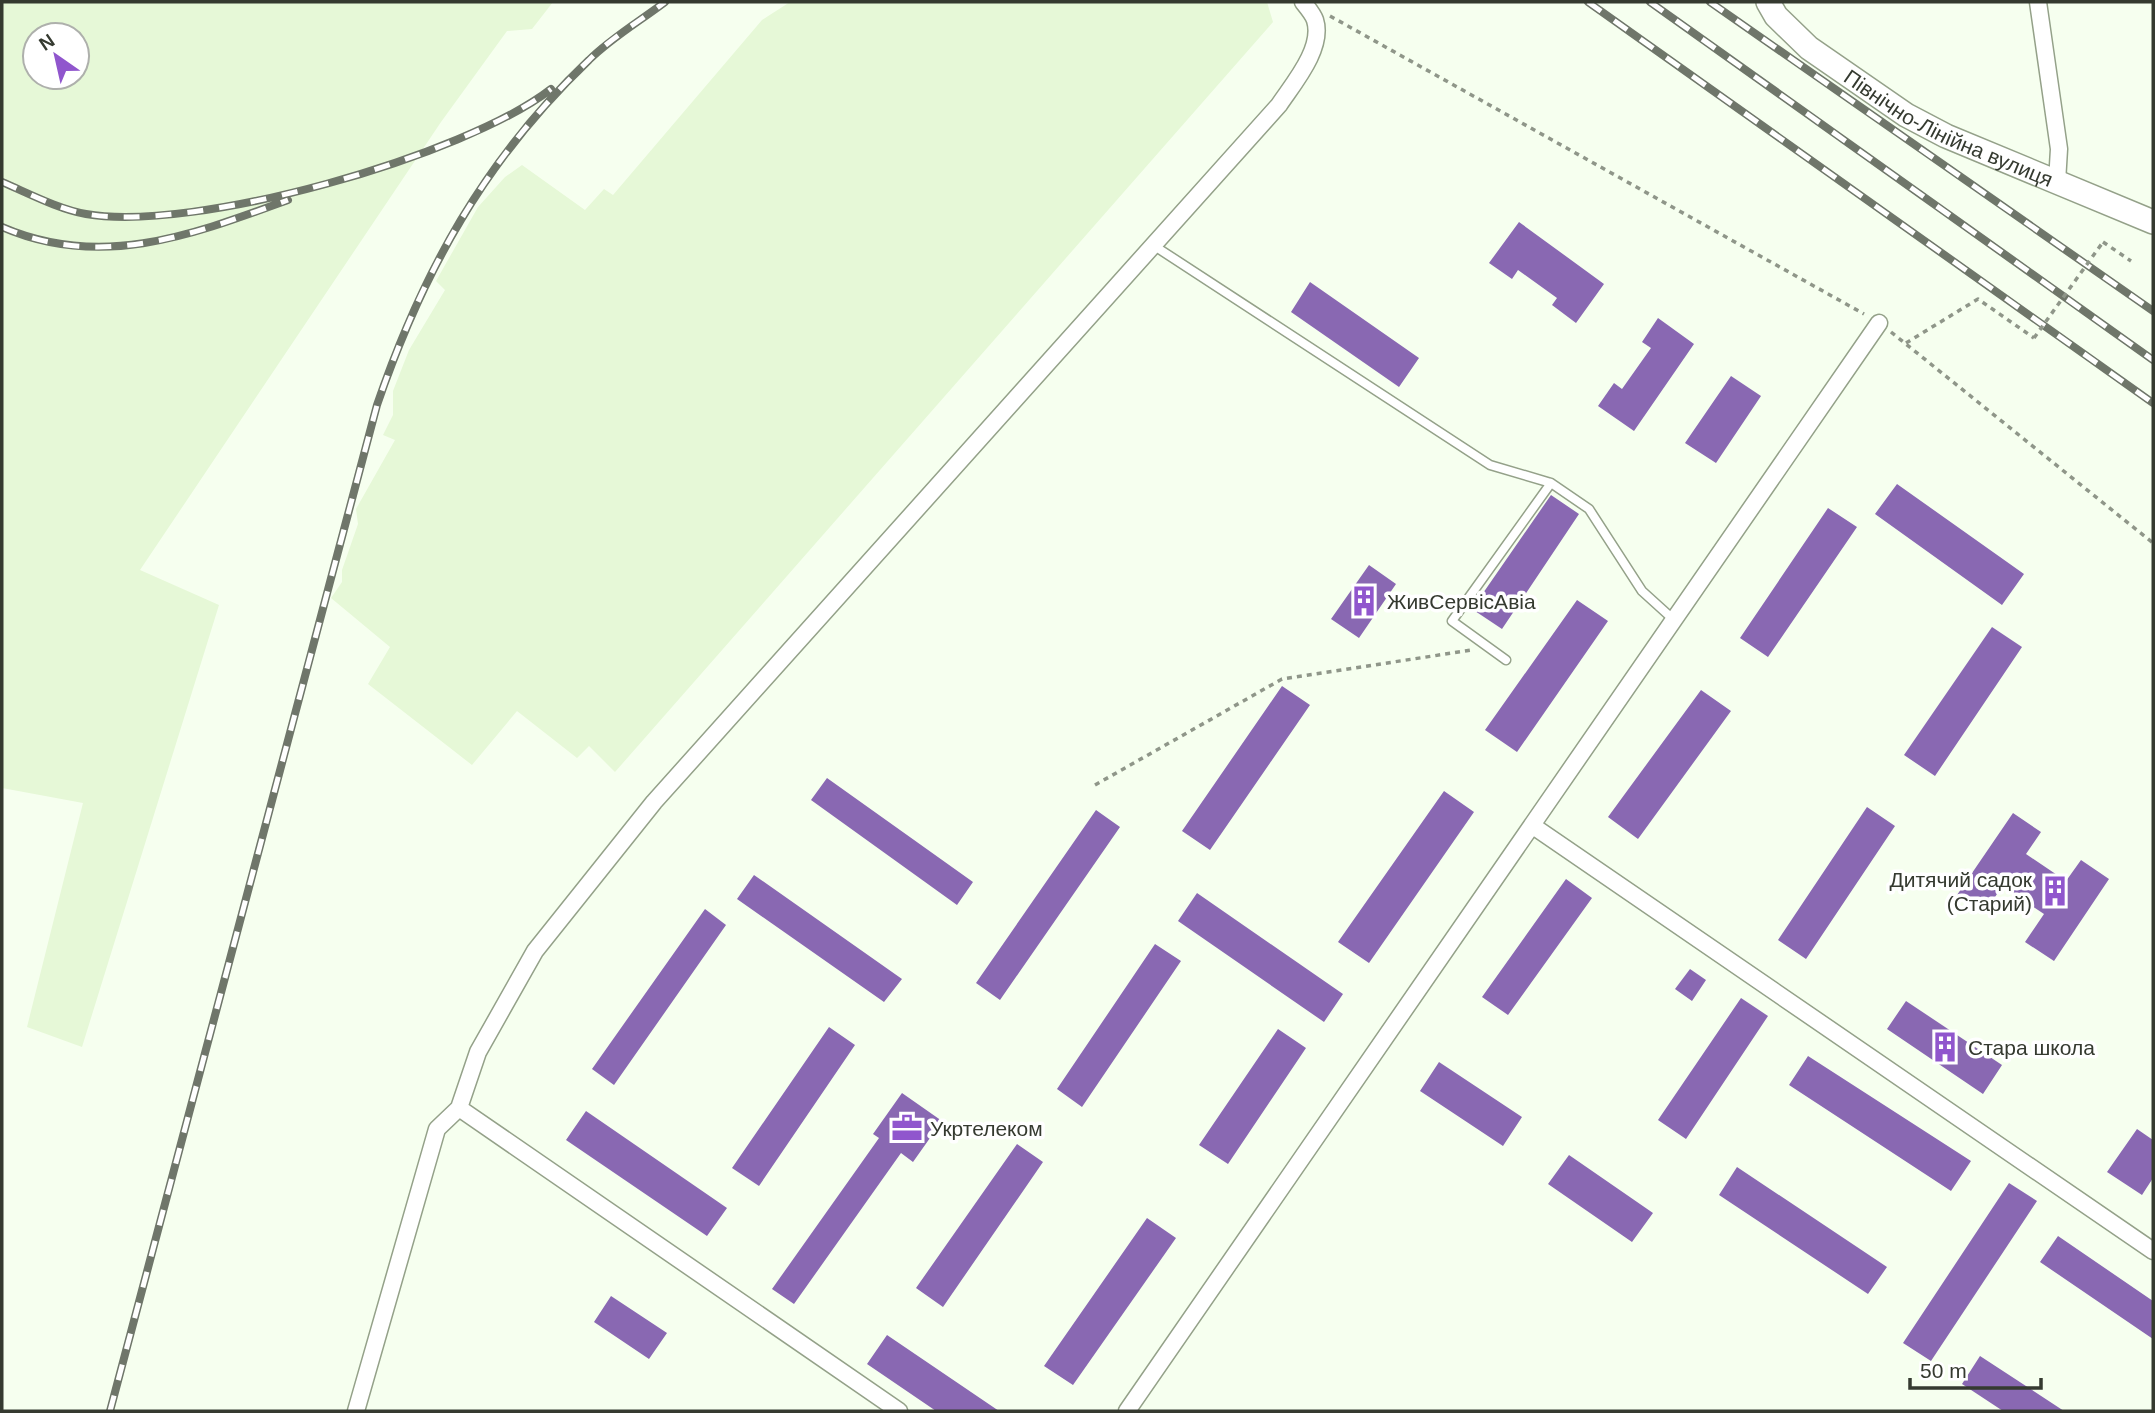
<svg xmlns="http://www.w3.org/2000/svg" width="2155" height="1413" font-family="Arial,sans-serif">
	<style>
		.built { fill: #e6f8d7; fill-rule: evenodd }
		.building { fill: #8968b2 }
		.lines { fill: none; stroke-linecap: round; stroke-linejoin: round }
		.lane-casing { stroke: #94a189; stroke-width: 11 }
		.street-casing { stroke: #94a189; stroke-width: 19 }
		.secondary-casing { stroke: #94a189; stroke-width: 26 }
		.path { stroke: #8f9689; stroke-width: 3.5; stroke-dasharray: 5 5; stroke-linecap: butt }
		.lane { stroke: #fff; stroke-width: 8 }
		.street { stroke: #fff; stroke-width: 16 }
		.secondary { stroke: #fff; stroke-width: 23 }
		.rail-casing { stroke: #6f766a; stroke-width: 8 }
		.rail { stroke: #fff; stroke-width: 5; stroke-dasharray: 16; stroke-linecap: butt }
		.path-bridge { stroke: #8f9689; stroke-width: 3.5; stroke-dasharray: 5 5; stroke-linecap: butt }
		.labels { text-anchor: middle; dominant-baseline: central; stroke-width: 7; stroke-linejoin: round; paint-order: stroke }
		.street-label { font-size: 21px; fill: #353a30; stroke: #fff }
		.poi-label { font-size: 21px; fill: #353a30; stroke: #fff; text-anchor: start }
	</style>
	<rect width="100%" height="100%" fill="#f6ffef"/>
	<path class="built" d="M2 2H553L532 29 507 31 441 122 140 570 219 605 82 1047 27 1027 83 803 2 788ZM35 35H77V77H35Z
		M790 2H1267L1273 22 615 772 589 746 577 758 517 711 472 765 368 684 390 647 331 598 342 582V570L358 524 356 509 395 440 383 435 393 415V391L409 350 445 290 436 281 478 207 505 177 522 165 585 210 604 189 613 195 762 20Z"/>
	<path class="building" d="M1519 222 1604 284 1576 323 1552 305 1557 298 1518 270 1512 279 1489 263Z
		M1310 282 1419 358 1399 387 1291 312Z
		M1658 318 1694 344 1634 431 1598 406 1614 383 1622 389 1651 348 1642 342Z
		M1731 376 1761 396 1716 463 1685 443Z
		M1897 484 2024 574 2002 605 1875 514Z
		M1551 495 1579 514 1502 629 1472 609Z
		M1828 508 1857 527 1768 657 1740 638Z
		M1369 565 1396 584 1359 638 1331 619Z
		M1577 600 1608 621 1517 752 1485 730Z
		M1992 627 2022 647 1935 776 1904 755Z
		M1282 686 1310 705 1210 850 1182 831Z
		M1701 690 1731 711 1638 839 1608 817Z
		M827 778 973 882 957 905 811 800Z
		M1444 791 1474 812 1369 963 1338 942Z
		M1867 807 1895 826 1806 959 1778 940Z
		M1096 810 1120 827 1000 1000 976 983Z
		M2013 813 2041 832 2026 854 2066 881 2081 860 2109 879 2054 961 2025 942 2044 914 2002 886 1985 913 1957 895Z
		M754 875 902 979 884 1002 737 899Z
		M1566 879 1592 898 1508 1015 1482 997Z
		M1197 893 1343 994 1324 1022 1178 921Z
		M705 909 726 925 614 1085 592 1069Z
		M1155 944 1181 961 1082 1107 1057 1089Z
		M1690 969 1706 980 1692 1001 1675 989Z
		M1741 998 1768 1016 1686 1139 1658 1120Z
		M1906 1001 2002 1065 1983 1094 1887 1029Z
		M829 1027 855 1045 759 1186 732 1168Z
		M1278 1029 1306 1048 1228 1164 1199 1145Z
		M1808 1056 1971 1161 1951 1191 1789 1085Z
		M1439 1062 1522 1117 1503 1146 1420 1091Z
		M902 1093 942 1121 913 1162 901 1153 794 1304 772 1289 879 1138 873 1134Z
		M586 1111 727 1208 707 1236 566 1140Z
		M2137 1129 2153 1140V1178L2142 1195 2107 1172Z
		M1017 1144 1043 1162 943 1307 916 1288Z
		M1569 1155 1653 1213 1632 1242 1548 1184Z
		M1737 1167 1887 1267 1868 1294 1719 1195Z
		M2009 1183 2037 1201 1931 1361 1903 1343Z
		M1147 1218 1176 1238 1073 1385 1044 1366Z
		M2058 1236 2153 1301V1339L2040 1262Z
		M611 1296 667 1333 649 1359 594 1322Z
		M887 1335 999 1411H936L867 1364Z
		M1980 1356 2064 1411H2003L1962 1384Z"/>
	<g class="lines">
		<g class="lane-casing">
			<path id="lane" d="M1153 245 1490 465 1551 483 1589 509 1642 591 1674 620
				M1506 660 1452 621 1551 483"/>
		</g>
		<g class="street-casing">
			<path id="street" d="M2038 2 2059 149 2057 182
				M1533 826 2153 1251
				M459 1108 899 1411
				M356 1411 437 1129 459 1108 478 1052 535 951 654 802 1279 105C1293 84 1324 48 1315 20 1313 14 1307 7 1303 2
				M1127 1411 1879 323"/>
		</g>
		<g class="secondary-casing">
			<g id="secondary">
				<path id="s1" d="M1768 2 1776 16 1809 48 1906 115 1946 136 2153 222"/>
			</g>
		</g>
		<path class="path" d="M1330 16 1864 314
			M2103 242 2131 261
			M1891 332 2153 543
			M1906 343 1978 299 2034 338
			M1095 785 1282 679 1472 650"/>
		<use href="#lane" class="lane"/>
		<use href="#street" class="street"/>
		<use href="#secondary" class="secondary"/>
		<g class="rail-casing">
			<path id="rail" d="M1588 2 2153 403
				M1650 2 2153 360
				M1710 2 2153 311
				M2 182C28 193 58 209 86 214 194 233 465 156 551 89
				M2 227C101 270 192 235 288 200
				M110 1411 377 405C423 271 485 159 589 60 611 38 640 21 665 2"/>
		</g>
		<use href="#rail" class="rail"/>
		<path class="path-bridge" d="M2034 338 2103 242"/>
	</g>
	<defs>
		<g id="building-bare" transform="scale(2.415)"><path d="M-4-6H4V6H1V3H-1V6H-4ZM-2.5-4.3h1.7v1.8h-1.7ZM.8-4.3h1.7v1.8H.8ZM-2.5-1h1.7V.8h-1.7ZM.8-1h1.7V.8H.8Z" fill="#9056cd" stroke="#fff" stroke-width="2.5" paint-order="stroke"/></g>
		<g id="office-bare" transform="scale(2.415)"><path d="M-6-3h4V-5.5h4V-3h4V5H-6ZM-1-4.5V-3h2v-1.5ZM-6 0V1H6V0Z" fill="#9056cd" stroke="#fff" stroke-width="2.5" paint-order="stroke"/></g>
	</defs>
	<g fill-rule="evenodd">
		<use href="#building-bare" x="1364" y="601"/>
		<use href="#building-bare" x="2055" y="891"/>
		<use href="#building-bare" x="1945" y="1047"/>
		<use href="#office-bare" x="907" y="1128"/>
	</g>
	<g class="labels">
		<g class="street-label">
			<text stroke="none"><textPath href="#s1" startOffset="224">Північно-Лінійна вулиця</textPath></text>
		</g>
		<g class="poi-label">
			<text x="1387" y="601">ЖивСервісАвіа</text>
			<text x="2032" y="879" text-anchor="end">Дитячий садок<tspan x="2032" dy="24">(Старий)</tspan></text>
			<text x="1968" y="1047">Стара школа</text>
			<text x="930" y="1128">Укртелеком</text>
		</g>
	</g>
	<rect width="2155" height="1413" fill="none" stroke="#353a30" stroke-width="7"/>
	<g transform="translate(56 56) rotate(326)"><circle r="33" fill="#ffffff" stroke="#aeb0ac" stroke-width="2"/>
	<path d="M0-5L12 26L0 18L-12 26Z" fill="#9056cd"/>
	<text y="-10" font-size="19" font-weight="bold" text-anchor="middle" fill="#353a30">N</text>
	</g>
	<path d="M1910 1378v10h131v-10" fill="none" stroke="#353a30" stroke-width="3.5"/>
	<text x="1920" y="1378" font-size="21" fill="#353a30" stroke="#ffffff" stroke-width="5" paint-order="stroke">50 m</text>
</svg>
